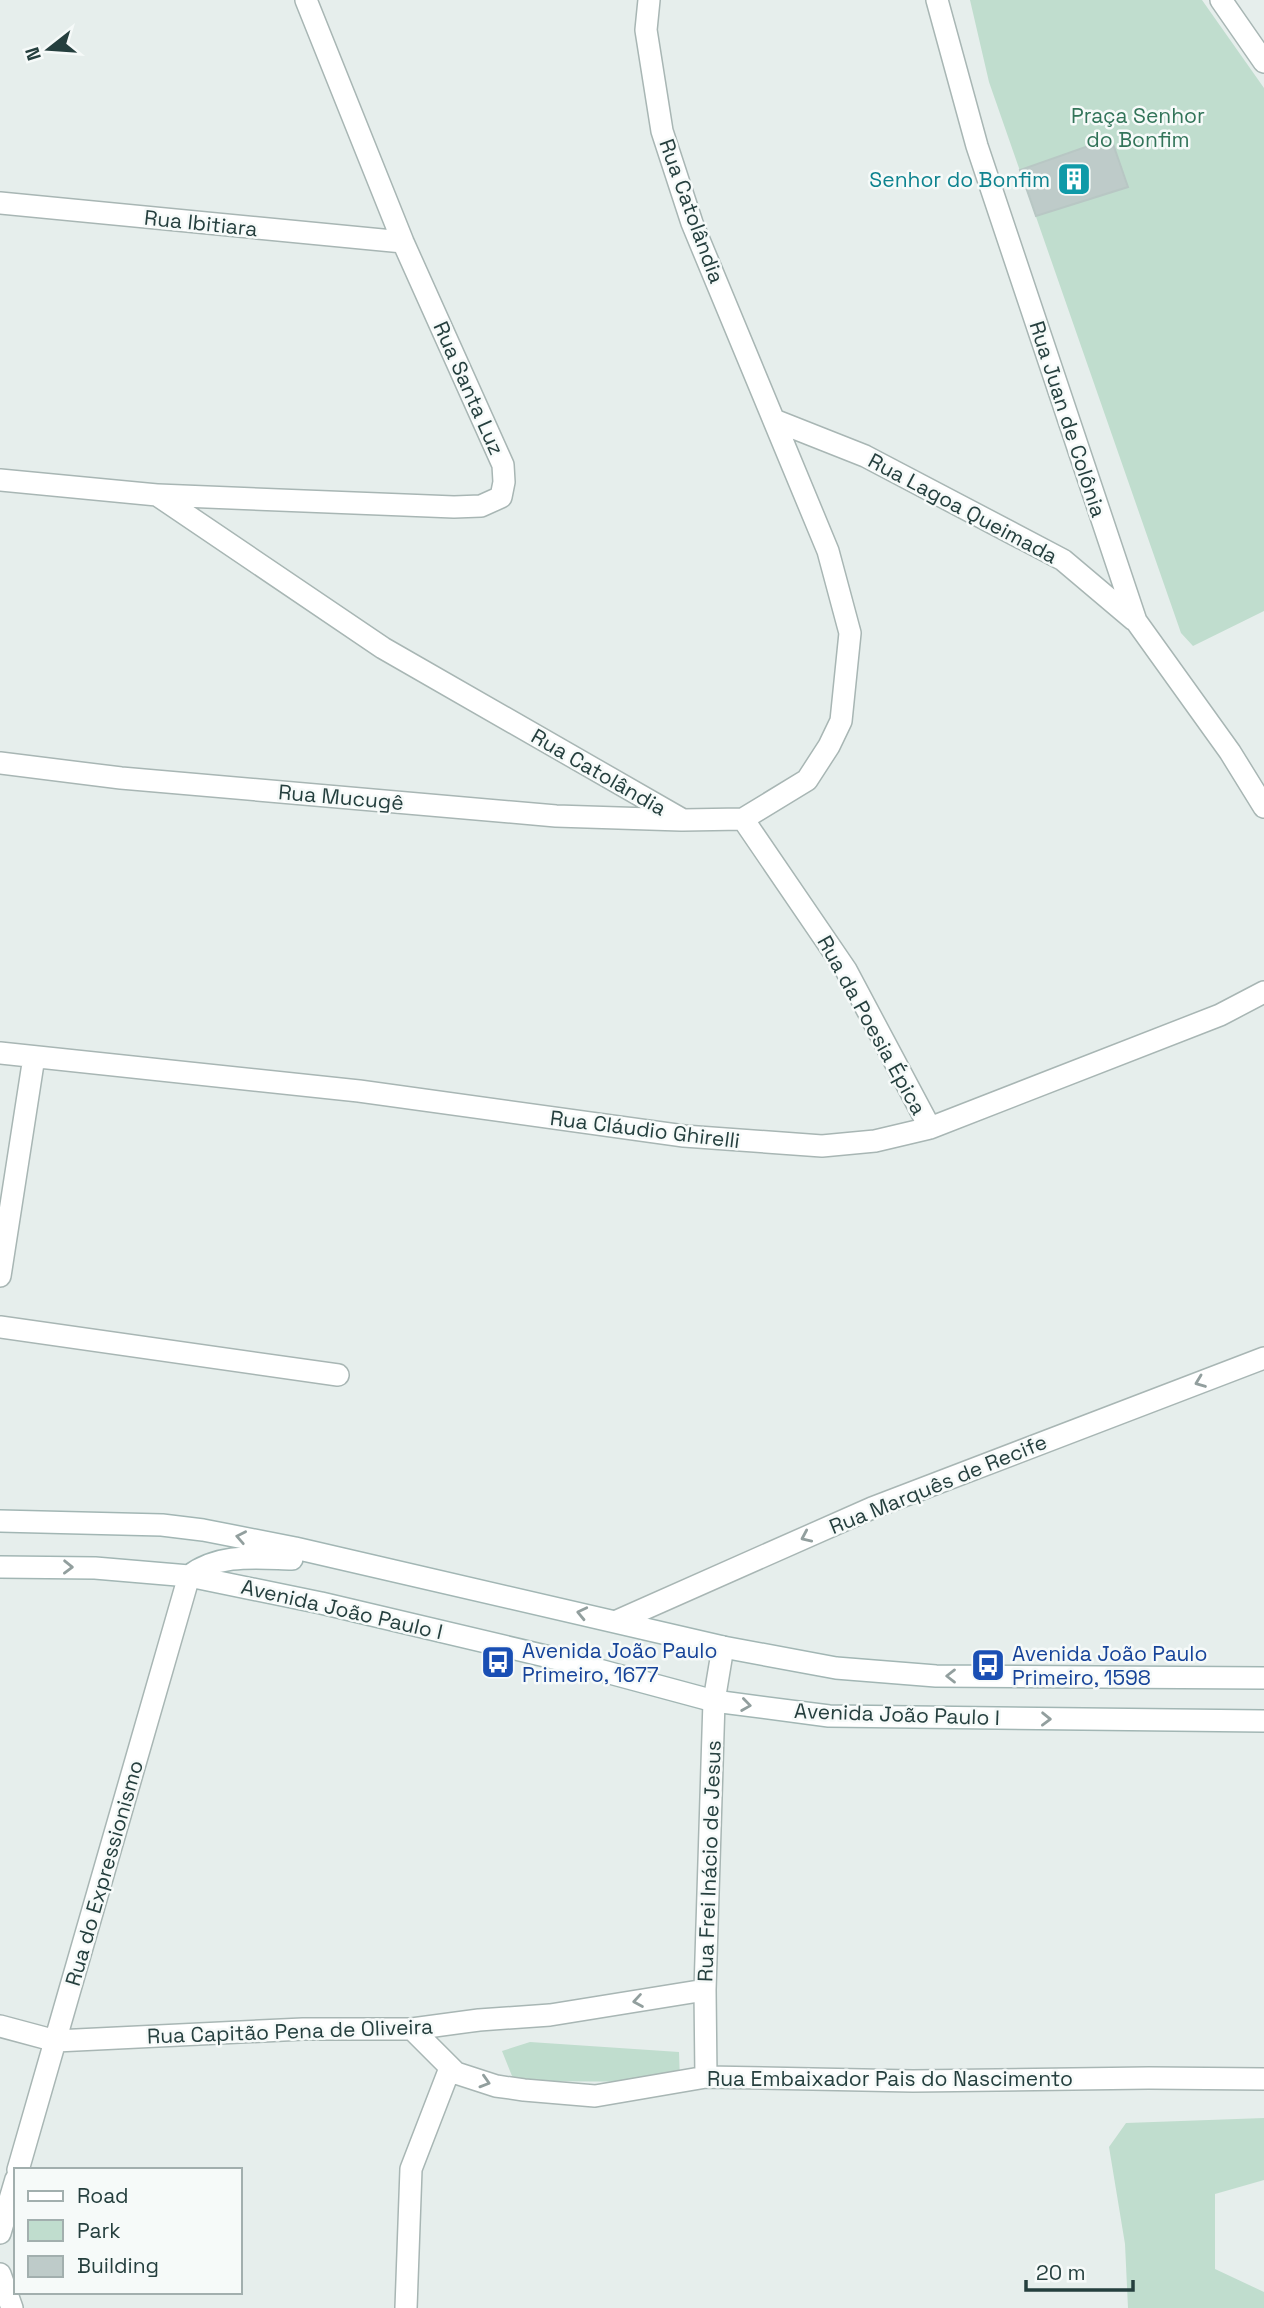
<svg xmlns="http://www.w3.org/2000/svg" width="1264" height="2308" font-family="'Space Grotesk',sans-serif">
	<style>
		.green { fill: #c0ddce }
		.building { fill: #becbc9; stroke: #b8c7c4; stroke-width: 2 }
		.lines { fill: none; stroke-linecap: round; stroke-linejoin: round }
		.street-casing { stroke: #a8b6b4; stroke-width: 24 }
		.secondary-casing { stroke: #a2b6b4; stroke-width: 24 }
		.street { stroke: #fff; stroke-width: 21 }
		.secondary { stroke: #fff; stroke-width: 21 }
		.oneway { stroke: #929f9e }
		.labels { text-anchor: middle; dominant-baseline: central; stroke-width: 5; stroke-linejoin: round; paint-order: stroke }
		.park-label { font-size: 21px; fill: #327459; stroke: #f6faf9 }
		.culture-label { font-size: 21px; fill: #0d838f; stroke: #f6faf9; text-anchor: end }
		.street-label { font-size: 21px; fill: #253f3e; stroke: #f6faf9 }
		.transit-label { font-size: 21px; fill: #164399; stroke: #f6faf9; text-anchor: start }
	</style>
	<rect width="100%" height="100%" fill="#e6eeec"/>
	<path class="green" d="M970 0H1202L1264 88V611L1193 646 1181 633 989 82Z
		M530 2042 679 2052 680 2082 514 2081 502 2051Z
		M1264 2118V2180L1215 2194V2269L1264 2292V2308H1128L1125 2244 1109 2147 1126 2123Z"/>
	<path class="building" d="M1111 138 1128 187 1036 216 1020 170Z"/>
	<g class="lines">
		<g class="street-casing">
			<path id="street" d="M937 0 977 146 1136 621 1230 752 1264 807
				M1221 0 1264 62
				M0 203 403 242
				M774 420 865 456 1063 560 1134 620
				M0 480 157 495 383 648 683 820 743 819 807 780 829 746 841 721 850 633 828 551 692 223 662 131 646 30 649 0
				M158 495 454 507 481 506 501 497 504 482 503 465 403 242 306 0
				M0 763 121 778 556 816 681 820
				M743 819 846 970 930 1128
				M0 1053 359 1091 684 1136 822 1146 875 1141 930 1128 1220 1015 1264 992
				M0 1276 34 1057
				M0 1327 338 1375
				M617 1621 872 1508 1264 1358
				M0 2026 56 2041 303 2029H412L479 2020 550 2015 705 1990
				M412 2029 456 2073 496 2086 524 2090 595 2096 706 2077 913 2081 1149 2078 1264 2079
				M706 2077 705 1990 714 1701 723 1647
				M18 2170 189 1576
				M0 2233 16 2179
				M0 2274 12 2308
				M406 2308 411 2169 450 2068"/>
		</g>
		<g class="secondary-casing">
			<path id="secondary" d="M0 1521 162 1525 203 1530 295 1548 723 1647 836 1668 936 1676 1264 1678
				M0 1567 95 1568 189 1576 321 1603 558 1659 714 1701 829 1716 1264 1721
				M189 1576C219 1553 256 1558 292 1559"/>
		</g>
		<use href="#street" class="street"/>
		<use href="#secondary" class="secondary"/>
	</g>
	<defs><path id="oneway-chevron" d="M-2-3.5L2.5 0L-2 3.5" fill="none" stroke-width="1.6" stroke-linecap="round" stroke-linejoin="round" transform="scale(1.75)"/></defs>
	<g class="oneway">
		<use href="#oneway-chevron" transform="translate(1200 1382) rotate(159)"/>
		<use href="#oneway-chevron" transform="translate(241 1537) rotate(-169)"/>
		<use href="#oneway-chevron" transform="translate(806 1537) rotate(156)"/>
		<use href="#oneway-chevron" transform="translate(68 1567) rotate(1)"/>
		<use href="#oneway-chevron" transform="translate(582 1613) rotate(-167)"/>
		<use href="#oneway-chevron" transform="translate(951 1676) rotate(-180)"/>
		<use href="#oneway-chevron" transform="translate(746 1705) rotate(8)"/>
		<use href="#oneway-chevron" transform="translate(1046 1719) rotate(1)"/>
		<use href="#oneway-chevron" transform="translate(638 2001) rotate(171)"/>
		<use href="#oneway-chevron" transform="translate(485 2082) rotate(17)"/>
	</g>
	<defs>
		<g id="building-square" transform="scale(1.75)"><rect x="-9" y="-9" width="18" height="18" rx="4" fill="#0f9aa8" stroke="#f6faf9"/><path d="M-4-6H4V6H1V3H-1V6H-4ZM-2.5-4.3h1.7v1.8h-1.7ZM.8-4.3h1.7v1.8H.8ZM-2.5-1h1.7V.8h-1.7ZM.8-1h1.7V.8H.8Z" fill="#fff"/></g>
		<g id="bus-square" transform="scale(1.75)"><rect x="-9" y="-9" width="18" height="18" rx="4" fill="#1a4fb4" stroke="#f6faf9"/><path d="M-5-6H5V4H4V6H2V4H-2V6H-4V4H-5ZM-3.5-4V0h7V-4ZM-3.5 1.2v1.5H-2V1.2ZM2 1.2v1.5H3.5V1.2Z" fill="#fff"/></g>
	</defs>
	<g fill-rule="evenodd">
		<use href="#building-square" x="1074" y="179"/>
		<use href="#bus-square" x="498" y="1662"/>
		<use href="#bus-square" x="988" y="1665"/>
	</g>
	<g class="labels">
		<g class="park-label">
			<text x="1138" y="115">Praça Senhor<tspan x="1138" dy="24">do Bonfim</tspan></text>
		</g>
		<g class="culture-label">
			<text x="1050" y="179">Senhor do Bonfim</text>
		</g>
		<g class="street-label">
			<text transform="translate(692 211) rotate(70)">Rua Catolândia</text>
			<text transform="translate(201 223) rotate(6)">Rua Ibitiara</text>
			<text transform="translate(469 388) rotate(66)">Rua Santa Luz</text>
			<text transform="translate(1068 419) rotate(72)">Rua Juan de Colônia</text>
			<text transform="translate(963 508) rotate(28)">Rua Lagoa Queimada</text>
			<text transform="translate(599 772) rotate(30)">Rua Catolândia</text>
			<text transform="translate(341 797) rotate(5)">Rua Mucugê</text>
			<text transform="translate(872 1025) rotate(61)">Rua da Poesia Épica</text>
			<text transform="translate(645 1129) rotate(7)">Rua Cláudio Ghirelli</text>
			<text transform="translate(938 1484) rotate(-22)">Rua Marquês de Recife</text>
			<text transform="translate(342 1609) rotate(13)">Avenida João Paulo I</text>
			<text transform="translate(897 1714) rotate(2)">Avenida João Paulo I</text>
			<text transform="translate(709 1861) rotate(-88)">Rua Frei Inácio de Jesus</text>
			<text transform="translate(104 1873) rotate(-74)">Rua do Expressionismo</text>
			<text transform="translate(290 2031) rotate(-2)">Rua Capitão Pena de Oliveira</text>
			<text x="890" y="2078">Rua Embaixador Pais do Nascimento</text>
		</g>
		<g class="transit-label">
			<text x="522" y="1650">Avenida João Paulo<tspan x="522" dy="24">Primeiro, 1677</tspan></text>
			<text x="1012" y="1653">Avenida João Paulo<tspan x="1012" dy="24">Primeiro, 1598</tspan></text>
		</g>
	</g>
	<rect x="14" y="2168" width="228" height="126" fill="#f6faf9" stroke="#a2afae" stroke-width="2"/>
	<rect x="28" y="2191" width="35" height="10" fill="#ffffff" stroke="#a2afae" stroke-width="2"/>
	<text x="77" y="2203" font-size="21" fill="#253f3e">Road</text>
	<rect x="28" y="2220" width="35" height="21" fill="#c0ddce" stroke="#a2afae" stroke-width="2"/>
	<text x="77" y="2238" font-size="21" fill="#253f3e">Park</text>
	<rect x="28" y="2256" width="35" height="21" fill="#becbc9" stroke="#a2afae" stroke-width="2"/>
	<text x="77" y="2273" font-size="21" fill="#253f3e">Building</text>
	<g transform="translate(49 49) rotate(253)" stroke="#f6faf9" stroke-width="5" paint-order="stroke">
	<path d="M0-5L12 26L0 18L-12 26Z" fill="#253f3e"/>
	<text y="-10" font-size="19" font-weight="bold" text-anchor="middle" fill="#253f3e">N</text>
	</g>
	<path d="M1026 2280v10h107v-10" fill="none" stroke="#253f3e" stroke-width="3.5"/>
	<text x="1036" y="2280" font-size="21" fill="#253f3e" stroke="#f6faf9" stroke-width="5" paint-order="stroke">20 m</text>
</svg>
